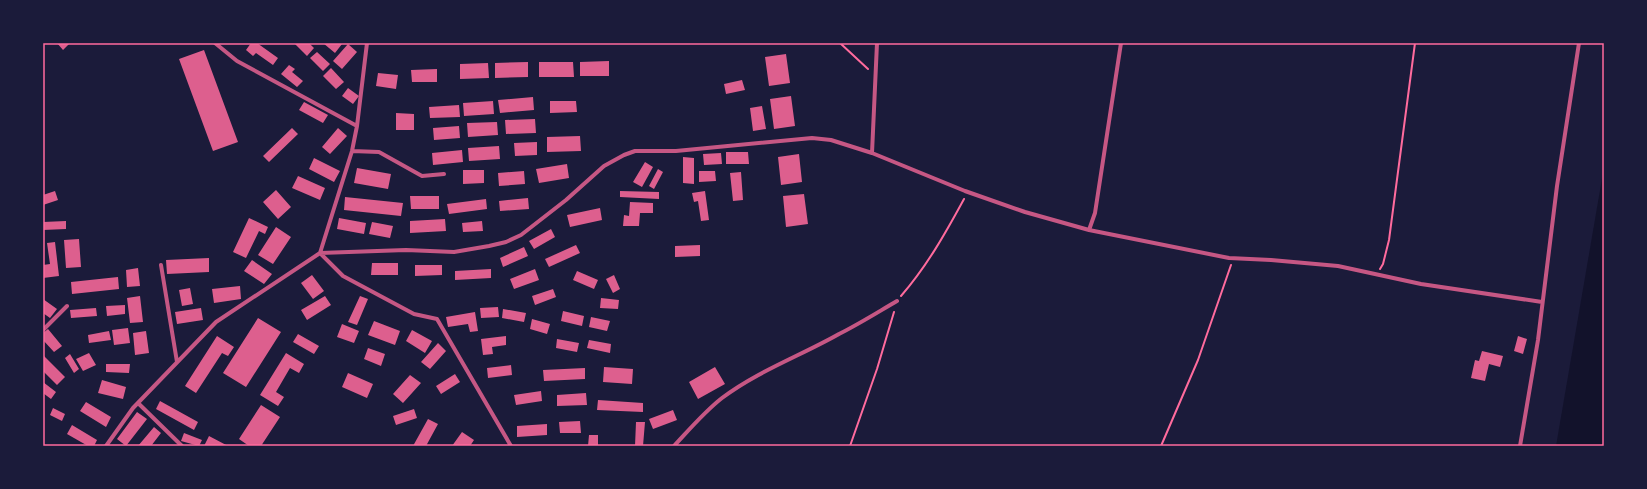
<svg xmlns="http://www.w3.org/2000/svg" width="1647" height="489" font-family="Cabin,sans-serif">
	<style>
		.water { fill: #12122b }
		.building { fill: #dd5f8e }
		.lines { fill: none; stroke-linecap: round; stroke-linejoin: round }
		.path { stroke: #ff6b9d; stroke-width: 2 }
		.minor { stroke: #c65784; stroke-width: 4 }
		.neatline { fill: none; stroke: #ff6b9d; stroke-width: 1.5 }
	</style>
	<rect width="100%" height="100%" fill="#1b1b3a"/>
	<path class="water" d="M1604 167V446H1556Z"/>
	<path class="building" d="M57 43H70L63 50Z
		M251 43H257L278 58 273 65 256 53 253 56 246 50Z
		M294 43H309L314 48 307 56Z
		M323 43H341L342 44 335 53Z
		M348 44 357 52 342 69 333 61Z
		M204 50 238 142 213 151 179 59Z
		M317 52 330 64 323 71 310 58Z
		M786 54 790 83 769 86 765 57Z
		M609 61V76H580V62Z
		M528 62V77L495 78V63Z
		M539 62H573L574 77H539Z
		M488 63 489 78 460 79V64Z
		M289 65 295 69 292 72 303 81 297 87 281 74Z
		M331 68 344 82 336 89 323 76Z
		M437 69V82H412L411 70Z
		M378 73 398 75 396 89 376 86Z
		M742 80 745 90 726 94 724 84Z
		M348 88 359 96 353 104 342 96Z
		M791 96 795 126 774 129 770 99Z
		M533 97 534 110 500 113 498 100Z
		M493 101 494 114 464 116 463 103Z
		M550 101H576L577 112 550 113Z
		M304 102 328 115 323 123 299 110Z
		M459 105 460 117 430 118 429 107Z
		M762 106 766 129 753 131 750 108Z
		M396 113 414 114V130H396Z
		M535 119 536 133 506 134 505 120Z
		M497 122 498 135 468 137 467 123Z
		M459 126 460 138 434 140 433 128Z
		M292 128 298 134 269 162 263 156Z
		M338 128 347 136 330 154 322 147Z
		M580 136 581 151 547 152V137Z
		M537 142V155L515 156 514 143Z
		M499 146 500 159 469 161 468 148Z
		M462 150 463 162 433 165 432 153Z
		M726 152H748L749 164H726Z
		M721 153 722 164 704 165 703 154Z
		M799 154 802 182 781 185 778 157Z
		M683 157 694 158V184L683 183Z
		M314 158 340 171 334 182 309 169Z
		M645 162 653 167 642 187 633 182Z
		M567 164 569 178 539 183 536 169Z
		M357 168 391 174 388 189 354 183Z
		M658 169 663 172 654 189 649 186Z
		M463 170H484V183L463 184Z
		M524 171 525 184 499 186 498 173Z
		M699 171H715L716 181 699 182Z
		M741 172 743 200 733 201 730 173Z
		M298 176 325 188 320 200 292 188Z
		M276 190 291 207 278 219 263 202Z
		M55 191 58 200 43 205V195Z
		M620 191 659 192V199L620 197Z
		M705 191 709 220 701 221 698 201 694 202 692 193Z
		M804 194 808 224 786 227 783 196Z
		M410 196H439V209H411Z
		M345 197 403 203 401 216 344 210Z
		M528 198 529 209 500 211 499 201Z
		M486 199 487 209 449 214 447 204Z
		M630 202 653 203V213H640L639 226H623L624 215 629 216Z
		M600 208 602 220 570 227 567 215Z
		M249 218 268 227 265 234 259 231 246 258 233 252Z
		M339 218 366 223 364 234 337 229Z
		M445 219 446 231 410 233V221Z
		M66 221V229L43 230V222Z
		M482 221 483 231 463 232 462 223Z
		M372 222 393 226 390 238 369 234Z
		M276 227 291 237 273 264 258 255Z
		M551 229 555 237 534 249 529 241Z
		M79 239 81 267 66 268 64 240Z
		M55 242 59 276 43 278V265L50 264 47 243Z
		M576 245 580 253 549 267 545 259Z
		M700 245V256L675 257V246Z
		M524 247 528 256 503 267 500 258Z
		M209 258V272L167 274 166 260Z
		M252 260 272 274 264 284 244 271Z
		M372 263H398V275H371Z
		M415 265H442V275L415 276Z
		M138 268 140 286 127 287 126 270Z
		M491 269V278L455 280V271Z
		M535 269 539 280 514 289 510 279Z
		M577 271 598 280 594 289 573 280Z
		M312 275 324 291 313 299 301 283Z
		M614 275 620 289 613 293 606 279Z
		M118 277 119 289 72 294 71 282Z
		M240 286 241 299 214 303 212 289Z
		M190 288 193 304 182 306 179 290Z
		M553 289 556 297 535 305 532 296Z
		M140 296 143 322 130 323 127 298Z
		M325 296 331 305 307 320 301 310Z
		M360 296 368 299 357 325 348 322Z
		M601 298 619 300 618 309 600 308Z
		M43 299 57 309 50 318 43 313Z
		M125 305V314L107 316 106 306Z
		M498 307 499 317 481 318 480 308Z
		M96 308 97 316 71 318 70 310Z
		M201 308 203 320 177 324 175 312Z
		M503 309 526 313 524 322 502 318Z
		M563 311 584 316 582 326 561 321Z
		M475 312 478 331 470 332 468 324 448 327 446 317Z
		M591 317 610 321 607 331 589 327Z
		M258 318 281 332 246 387 223 373Z
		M532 319 550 324 547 334 530 329Z
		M374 321 400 331 395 345 368 335Z
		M342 324 359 331 354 343 337 337Z
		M128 328 130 343 114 345 112 330Z
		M48 329 62 346 54 352 43 340V333Z
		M412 330 432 341 425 353 406 341Z
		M109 331 111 340 89 343 88 335Z
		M146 331 149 353 135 355 133 333Z
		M298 334 319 346 314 354 293 342Z
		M217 336 234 347 228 356 222 353 196 393 185 386Z
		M506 336V345L492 347 493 354 483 355 481 339Z
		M1518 336 1527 339 1523 354 1514 351Z
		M557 339 579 343 577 352 556 348Z
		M589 340 611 344 610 353 587 348Z
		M438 343 446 351 430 369 421 362Z
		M368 348 385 354 381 366 364 359Z
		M1482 351 1503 356 1500 367 1489 364 1485 381 1471 378 1475 360 1479 361Z
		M89 353 96 365 83 371 76 359Z
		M286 353 304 364 299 373 290 368 276 392 284 397 278 406 260 395Z
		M70 354 79 369 74 373 65 358Z
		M43 355 65 377 57 385 43 371Z
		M106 364H130L129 373 106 372Z
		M511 365 512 375 488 378 487 368Z
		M604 367 633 369 632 384 603 382Z
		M715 367 725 384 698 399 689 382Z
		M585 368V379L544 381 543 370Z
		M348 373 373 384 367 398 342 387Z
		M455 374 460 382 441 394 436 386Z
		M410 375 421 383 403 403 393 394Z
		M102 380 126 387 123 399 98 393Z
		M43 382 56 392 51 399 43 393Z
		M541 391 542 401 516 405 514 395Z
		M586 393 587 405 557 406V395Z
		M598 400 643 403V412L597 410Z
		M160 401 198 422 194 430 156 409Z
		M86 402 111 417 106 427 80 411Z
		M261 405 280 417 261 446H249L239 439Z
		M53 408 65 414 62 421 50 415Z
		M414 409 417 418 396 425 393 416Z
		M673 410 677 420 653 429 649 419Z
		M137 412 147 419 126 446 117 439Z
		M428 419 438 424 426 446H413Z
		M580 421 581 433H560L559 422Z
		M636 422H645L643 446H635Z
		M547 424V435L517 437V426Z
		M72 425 97 440 94 446H88L67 434Z
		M154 427 161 433 151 446H138Z
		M462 432 474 440 470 446H452Z
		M184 433 202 440 199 446 181 441Z
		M589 435H598V446H588Z
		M209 436 228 446H204Z"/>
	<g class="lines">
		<path class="path" d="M840 43 868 69
			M1380 269 1383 264 1389 240 1415 43
			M901 296C927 266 945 234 964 199
			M850 446 877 369 894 312
			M1161 446 1198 360 1231 265"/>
		<path class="minor" d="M215 43 237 61 357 126
			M352 151 379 152 422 176 444 174
			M872 153 877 43
			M1089 230 1095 213 1121 43
			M320 253 406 250 454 252 489 246 506 242 521 235 566 200 604 166 624 155 635 151H676L812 138 831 140 872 153 965 191 1025 212 1089 230 1229 258 1271 260 1338 266 1421 284 1542 302
			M320 253 343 276 414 314 437 319 511 446
			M161 265 177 362
			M43 330 67 306
			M138 403 182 446
			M106 446 133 408 216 322 320 253 352 151 357 126 367 43
			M674 446C689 430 704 412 722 398 758 371 800 356 839 334 859 324 878 312 897 301
			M1520 446 1538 340 1557 186 1579 43"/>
	</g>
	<rect width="1647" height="489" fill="none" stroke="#1b1b3a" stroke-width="88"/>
	<rect x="44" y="44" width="1559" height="401" class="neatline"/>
</svg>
